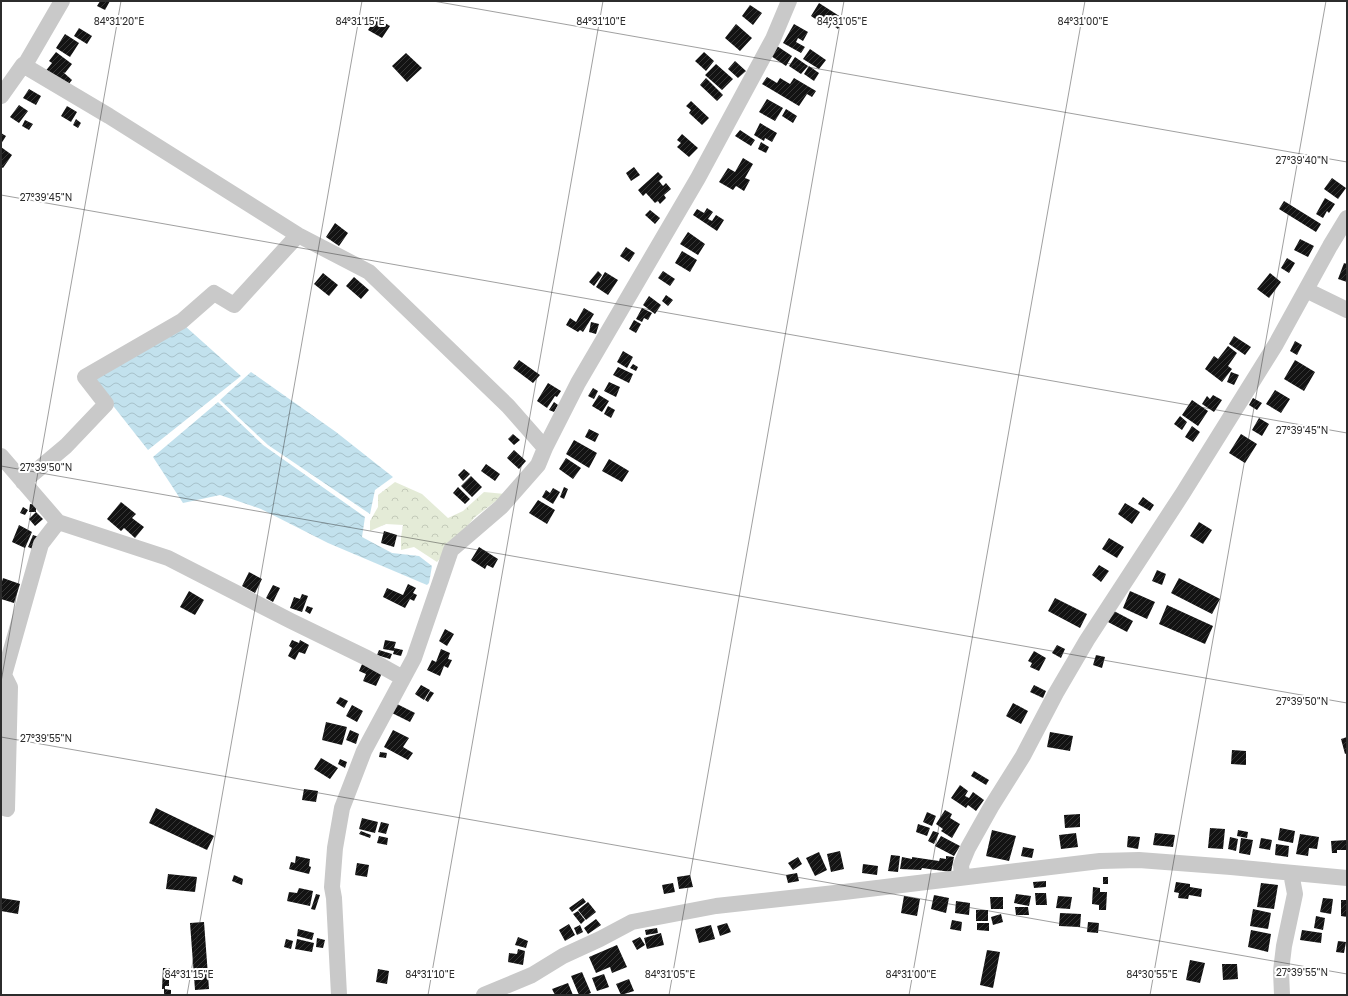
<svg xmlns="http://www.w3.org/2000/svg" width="1348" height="996" font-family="'Golos Text',sans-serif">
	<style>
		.forest { fill: url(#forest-crowns) }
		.water { fill: url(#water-waves) }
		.building { fill: url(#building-hatch) }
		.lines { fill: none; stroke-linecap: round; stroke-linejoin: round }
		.minor { stroke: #c9c9c9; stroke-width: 16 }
		.ticks { fill: none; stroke: #2c2c2c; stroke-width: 1; stroke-opacity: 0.45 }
		.ticks-label { font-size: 10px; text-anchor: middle; fill: #2c2c2c; stroke: #fff; stroke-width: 4; stroke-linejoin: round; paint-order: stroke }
	</style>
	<defs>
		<pattern id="forest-crowns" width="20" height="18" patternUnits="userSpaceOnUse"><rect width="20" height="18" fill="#e4ebd7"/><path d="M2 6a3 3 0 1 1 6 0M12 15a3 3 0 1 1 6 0" fill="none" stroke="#c4cab9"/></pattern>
		<pattern id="water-waves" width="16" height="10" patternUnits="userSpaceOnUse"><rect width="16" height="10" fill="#c2e1ed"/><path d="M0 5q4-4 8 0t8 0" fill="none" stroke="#a7c1cb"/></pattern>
		<pattern id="building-hatch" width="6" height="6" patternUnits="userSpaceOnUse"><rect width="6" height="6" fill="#131313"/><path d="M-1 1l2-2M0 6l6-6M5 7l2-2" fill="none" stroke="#363636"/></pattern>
	</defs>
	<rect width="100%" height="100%" fill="#fff"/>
	<path class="forest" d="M395 482 422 494 448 518 463 511 484 492 505 494 475 517 437 562 414 547 401 550V537L403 525 386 524 370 531V521L378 507V495Z"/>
	<path class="water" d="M185 326 241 376 148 450 92 379Z
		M251 372 336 432 393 477 375 490 370 514 268 445 220 400Z
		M218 402 263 445 365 517 362 537 392 553 419 556 432 566 429 583 427 585 328 543 261 509 220 495 183 503 153 457Z"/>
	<path class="building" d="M100 1H110L105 10 97 6Z
		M819 3 844 19 838 29 831 24 829 28 811 16Z
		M750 5 762 13 753 25 742 16Z
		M376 18 390 26 382 38 368 30Z
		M736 24 752 38 740 51 725 38Z
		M794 24 808 32 803 41 798 38 796 42 805 47 801 53 783 43Z
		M79 28 92 36 87 44 74 36Z
		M65 34 79 43 70 57 56 48Z
		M777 46 792 56 786 66 771 56Z
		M810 49 826 60 819 69 803 59Z
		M56 52 72 64 65 73 63 72 72 80 68 85 44 73 52 63 49 61Z
		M704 52 714 61 706 71 695 61Z
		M406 53 422 68 407 82 392 66Z
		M795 57 808 66 801 74 789 66Z
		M735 61 746 71 738 78 728 69Z
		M716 64 733 79 722 90 705 75Z
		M809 66 819 73 814 81 804 74Z
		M767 77 777 83 780 78 790 84 794 78 816 91 812 97 807 94 799 106 762 84Z
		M706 78 723 95 717 101 700 85Z
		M29 89 41 96 36 105 23 98Z
		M767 99 783 108 775 121 759 112Z
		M691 101 709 118 702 125 689 113 691 110 686 106Z
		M19 105 28 111 19 123 10 117Z
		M67 106 77 112 71 122 61 116Z
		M786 109 797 116 793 123 782 116Z
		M76 119 81 123 78 128 73 125Z
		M25 120 33 124 29 130 22 126Z
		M760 123 777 133 772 142 765 138 764 141 754 135Z
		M740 130 755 140 751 146 735 136Z
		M1 133 6 136 1 144Z
		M682 134 698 148 689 157 677 147 681 143 677 140Z
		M761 142 769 147 766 153 758 149Z
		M1 147 12 155 3 168 1 167Z
		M743 158 753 164 745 178 750 180 744 191 736 186 733 190 719 182 728 168 735 172Z
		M634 167 640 175 631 181 626 173Z
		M658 172 663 177 659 181 663 186 666 183 671 189 664 195 666 198 660 204 658 201 655 203 646 193 643 196 638 190Z
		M1332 178 1346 188 1338 199 1324 189Z
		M1325 198 1335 204 1329 213 1327 211 1323 218 1316 214Z
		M1284 201 1321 224 1316 232 1279 209Z
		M707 208 713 212 708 219 712 221 716 215 724 220 717 231 693 215 697 209 704 213Z
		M650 210 660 218 655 224 645 215Z
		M335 223 348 233 339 246 326 237Z
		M688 232 705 244 698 255 680 244Z
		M1300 239 1314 246 1308 257 1294 250Z
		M626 247 635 253 629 262 620 256Z
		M682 251 697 260 690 272 675 263Z
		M1287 258 1295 263 1289 273 1281 268Z
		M1344 263 1347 264V282L1338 279Z
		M598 271 602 275 594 286 589 282Z
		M663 271 675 279 670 286 658 278Z
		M605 272 618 280 608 295 596 287Z
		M323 273 338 285 329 296 314 284Z
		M1270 273 1281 282 1269 298 1257 289Z
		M354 277 369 290 361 299 346 286Z
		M666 295 673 300 668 306 662 301Z
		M649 296 661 305 655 314 643 305Z
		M584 308 594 314 583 332 580 330 578 332 566 325 570 318 576 322Z
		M642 308 652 313 648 320 644 318 642 322 636 319Z
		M634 320 641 324 636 333 629 329Z
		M591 322 599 324 596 334 589 332Z
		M1234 336 1251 347 1245 355 1229 344Z
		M1295 341 1302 345 1297 355 1290 351Z
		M1228 346 1237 353 1228 366 1232 369 1222 382 1205 369 1214 356 1218 359Z
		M623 351 633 357 627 368 617 362Z
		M519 360 540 375 533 383 513 368Z
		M1295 360 1315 372 1304 391 1284 379Z
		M633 364 638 367 636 371 630 368Z
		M618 367 633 374 629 383 613 375Z
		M1231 372 1239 375 1234 385 1227 382Z
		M609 382 620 387 616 397 604 391Z
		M548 383 561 391 557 397 555 396 547 408 537 401Z
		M593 388 598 391 594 399 588 396Z
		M1275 390 1290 399 1281 413 1266 404Z
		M599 395 609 401 602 412 592 406Z
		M1213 395 1222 400 1214 412 1202 404 1207 396 1210 399Z
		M1253 398 1262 403 1257 410 1249 405Z
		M1192 400 1208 411 1198 426 1182 415Z
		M554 402 558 405 554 412 549 410Z
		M608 406 615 410 611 418 604 414Z
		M1180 416 1187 422 1182 430 1174 424Z
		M1259 418 1269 424 1262 436 1252 430Z
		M1192 426 1200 432 1193 442 1185 437Z
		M589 429 599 434 595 442 585 437Z
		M513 434 520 440 514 445 508 439Z
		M1241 434 1257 444 1245 463 1229 453Z
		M574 440 597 453 589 468 566 454Z
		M514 450 526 461 519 469 507 458Z
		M566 458 581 468 573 479 559 469Z
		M609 459 629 471 622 482 602 471Z
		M486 464 500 474 495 481 481 471Z
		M464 469 470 474 463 481 458 475Z
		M471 476 482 487 472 497 461 486Z
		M458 487 470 499 465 504 453 493Z
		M564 487 568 489 564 499 560 497Z
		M553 488 560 492 553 504 542 497 546 490 550 493Z
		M1143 497 1154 505 1150 511 1138 504Z
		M538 500 555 510 547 524 529 513Z
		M121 502 136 514 132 518 144 527 135 538 124 528 121 531 107 519Z
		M1125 503 1140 512 1132 524 1118 514Z
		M30 504 36 505V512H29Z
		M23 507 28 510 25 515 20 513Z
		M36 512 43 519 35 526 29 519Z
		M1199 522 1212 530 1203 544 1190 536Z
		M19 525 32 532 25 548 12 542Z
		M384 531 397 535 394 547 381 543Z
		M33 535 39 537 33 549 28 547Z
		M1109 538 1124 547 1117 558 1102 549Z
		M479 547 498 559 493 568 487 565 485 569 471 560Z
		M1099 565 1109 571 1101 582 1092 575Z
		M1157 570 1166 574 1162 585 1152 581Z
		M249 572 262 579 255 593 242 586Z
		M3 578 20 584 14 603 1 599V585Z
		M1179 578 1220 599 1212 614 1171 593Z
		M408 584 416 588 413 593 417 595 414 601 410 599 405 608 383 597 387 588 403 595Z
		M273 585 280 588 273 602 266 598Z
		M189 591 204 600 195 615 180 607Z
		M1130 591 1155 602 1147 619 1123 608Z
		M302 594 308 596 302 612 290 608 294 597 300 599Z
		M1055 598 1087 614 1080 628 1048 611Z
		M1167 605 1213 626 1205 644 1159 624Z
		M307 606 313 608 310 614 305 611Z
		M1114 611 1133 621 1127 632 1108 622Z
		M445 629 454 634 447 646 439 641Z
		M292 640 299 643 300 640 309 645 305 654 299 652 295 660 288 656 292 648 289 646Z
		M385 640 396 642 394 648 403 650 401 656 393 654 394 651 383 649Z
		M1057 645 1065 649 1061 658 1052 653Z
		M441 649 450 653 448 659 452 660 448 668 444 666 440 676 427 670 432 660 436 662Z
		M379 650 392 654 390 659 377 655Z
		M1034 651 1046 658 1039 671 1030 667 1032 663 1028 661Z
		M1096 655 1105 657 1102 668 1093 665Z
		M363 662 383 671 376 686 363 681 366 674 359 671Z
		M421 685 430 690 424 700 415 694Z
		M1034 685 1046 691 1043 698 1030 692Z
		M430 691 434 693 428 702 425 700Z
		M340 697 348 701 344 708 336 703Z
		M1013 703 1028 711 1021 724 1006 716Z
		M397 704 415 713 410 722 392 713Z
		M352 705 363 711 357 722 346 716Z
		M326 722 347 727 342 745 322 740Z
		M350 730 359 734 356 744 346 740Z
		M393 730 409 738 403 747 413 753 408 760 384 747Z
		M1050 732 1073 736 1070 751 1047 747Z
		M1347 737V753L1345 754 1341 739Z
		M1232 750 1246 751V765L1231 764Z
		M380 752 387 753 386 758 379 757Z
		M321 758 338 768 330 779 314 769Z
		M340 759 347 762 345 768 338 764Z
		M974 771 989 780 986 785 971 776Z
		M960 785 968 791 965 796 969 798 973 792 984 800 976 811 968 805 966 808 951 798Z
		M304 789 318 791 316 802 302 800Z
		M156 808 214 836 207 850 149 823Z
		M945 810 952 814 950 818 960 824 952 838 941 831 943 829 936 824Z
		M927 812 936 816 932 826 923 822Z
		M1080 814V827L1065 828 1064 815Z
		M362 818 378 822 375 833 359 829Z
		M381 822 389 824 386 834 378 832Z
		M918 824 930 828 927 836 916 832Z
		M1210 828 1225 829 1223 849 1208 848Z
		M1280 828 1295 831 1293 843 1278 840Z
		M992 830 1016 836 1009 861 986 856Z
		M1238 830 1248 832 1247 838 1237 836Z
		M361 831 371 835 370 838 359 834Z
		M933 831 939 833 934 844 928 841Z
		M1076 833 1078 847 1061 849 1059 835Z
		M1155 833 1175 835 1173 847 1153 845Z
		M1300 834 1319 837 1317 849 1309 848 1308 856 1296 854Z
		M379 836 388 838 387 845 377 843Z
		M941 836 960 846 954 856 935 846Z
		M1128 836 1140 837 1138 849 1127 847Z
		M1230 837 1238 839 1236 851 1228 849Z
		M1241 838 1253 840 1250 855 1239 853Z
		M1261 838 1272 840 1270 850 1259 848Z
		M1347 840V850H1337V853H1332L1331 841Z
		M1276 844 1289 846 1288 857 1275 855Z
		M1023 847 1034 849 1032 858 1021 856Z
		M840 851 844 869 831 872 827 854Z
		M819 852 827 870 815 876 806 858Z
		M891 855 900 856 898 872 888 871Z
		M296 856 310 859 309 866 311 867 309 874 289 869 291 862 295 863Z
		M946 856 954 857 951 872 922 868 921 870 900 869 902 857 912 859V857L939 861 940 858 946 859Z
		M798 857 802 864 793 870 788 863Z
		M357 863 369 865 367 877 355 875Z
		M863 864 878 866 877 875 862 873Z
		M797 873 799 881 788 883 786 875Z
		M168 874 197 877 195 892 166 889Z
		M234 875 243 879 242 885 232 881Z
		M690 875 693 887 679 889 677 877Z
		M1103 877H1108V884H1103Z
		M1046 881V887L1034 888 1033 882Z
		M1176 882 1190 884V887L1202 889 1201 897 1189 895 1188 899 1178 898 1179 893 1174 892Z
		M673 883 675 892 664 894 662 885Z
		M1261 883 1278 885 1274 909 1257 907Z
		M1093 887 1100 888V892H1107L1106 910H1099V905L1092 904Z
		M299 888 313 891 310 906 287 901 289 892 297 893Z
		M1035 893H1046L1047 905H1036Z
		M316 894 320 895 315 910 311 909Z
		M1016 894 1031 896 1029 906 1014 903Z
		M934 895 949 898 946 913 931 909Z
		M904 896 920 899 917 916 901 913Z
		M1058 896 1072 897 1070 909 1056 908Z
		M990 897H1003V909H991Z
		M1 898 20 901 18 914 1 911Z
		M583 898 586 902 572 912 569 908Z
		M1323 898 1333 899 1331 914 1320 912Z
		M1341 900H1347V917L1341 916Z
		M956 901 970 903 969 915 955 913Z
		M588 902 596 912 586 920 578 910Z
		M1015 907H1028L1029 915H1016Z
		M1253 909 1271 913 1268 929 1250 926Z
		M976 910H988V921H976Z
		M578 911 585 920 581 924 573 914Z
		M1060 913 1081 914 1080 927 1059 926Z
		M1001 914 1003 922 993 925 991 917Z
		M1316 916 1325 918 1323 930 1314 928Z
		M596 919 601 925 588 934 584 928Z
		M952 920 962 922 961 931 950 929Z
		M204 922 209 989 195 990 190 923Z
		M1088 922 1099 923 1098 933 1087 932Z
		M727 923 731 932 720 936 717 926Z
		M977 923H989V931L977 930Z
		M569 924 575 935 565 941 559 930Z
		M580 925 583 932 577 935 574 928Z
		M711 925 715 939 699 943 695 929Z
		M657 928 658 933 646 935 645 930Z
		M298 929 314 933 312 940 297 936Z
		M1251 930 1271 934 1268 952 1248 947Z
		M1302 930 1322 933 1321 943 1300 940Z
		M661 933 664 945 647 949 644 938Z
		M518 937 528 941 526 948 515 945Z
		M640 937 645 945 637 950 632 941Z
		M317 938 325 940 323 948 316 947Z
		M286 939 293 941 291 949 284 947Z
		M297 939 314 943 312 952 295 949Z
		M1338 941 1346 942 1344 953 1336 952Z
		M617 945 627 967 612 973 610 967 596 973 589 957Z
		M518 949 525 951 523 965 508 962 509 953 517 954Z
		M987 950 1000 952 993 988 980 985Z
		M1190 960 1205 963 1200 983 1186 980Z
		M1222 964H1237L1238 979 1223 980Z
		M163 968H170V973H167L166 980H169V986H165V989H162Z
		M378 969 389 971 387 984 376 982Z
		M582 972 591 993 586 995H579L571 976Z
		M604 974 609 987 597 991 592 978Z
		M629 979 634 991 621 995 616 984Z
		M568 983 573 995H555L552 989Z
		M164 989 171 990V995H164Z"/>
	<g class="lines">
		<path class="minor" d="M23 65 109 116 298 235 369 272 508 406 545 448
			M1 96 23 65 26 63 62 1
			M1306 290 1347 310
			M1 456 58 522 168 558 291 621 367 658 403 678
			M23 482 66 446 106 404 85 377 182 321 214 293 234 305 298 235
			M1 807 7 809 10 687 4 675 41 544 58 522
			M962 877 961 865 968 848 991 807 1023 756 1056 693 1087 640 1183 493 1276 344 1330 246 1347 218
			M339 995 334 898 332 887 335 848 342 808 364 751 414 658 451 550 501 507 538 465 545 448 578 383 698 178 773 39 789 1
			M484 995 532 975 563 956 600 939 632 922 716 906 844 892 1100 861 1139 860 1231 867 1347 878
			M1282 995 1281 971 1284 946 1295 894 1291 873"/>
	</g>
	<path class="ticks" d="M433 1 1347 162M1 195 1347 433M1 466 1347 703M1 682 121 1M1 737 1347 974M187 995 362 1M428 995 603 1M669 995 844 1M909 995 1085 1M1150 995 1326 1"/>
	<g class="ticks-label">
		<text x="360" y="25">84°31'15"E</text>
		<text x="601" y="25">84°31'10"E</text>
		<text x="842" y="25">84°31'05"E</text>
		<text x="1083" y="25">84°31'00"E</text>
		<text x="119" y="25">84°31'20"E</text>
		<text x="1302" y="164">27°39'40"N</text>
		<text x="46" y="201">27°39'45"N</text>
		<text x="1302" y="434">27°39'45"N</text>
		<text x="46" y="471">27°39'50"N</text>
		<text x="1302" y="705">27°39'50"N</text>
		<text x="46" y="742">27°39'55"N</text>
		<text x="1302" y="976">27°39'55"N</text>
		<text x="189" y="978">84°31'15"E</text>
		<text x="430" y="978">84°31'10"E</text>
		<text x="670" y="978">84°31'05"E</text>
		<text x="911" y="978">84°31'00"E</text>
		<text x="1152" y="978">84°30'55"E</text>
	</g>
	<rect width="1348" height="996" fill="none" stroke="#2c2c2c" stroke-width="4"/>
</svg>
